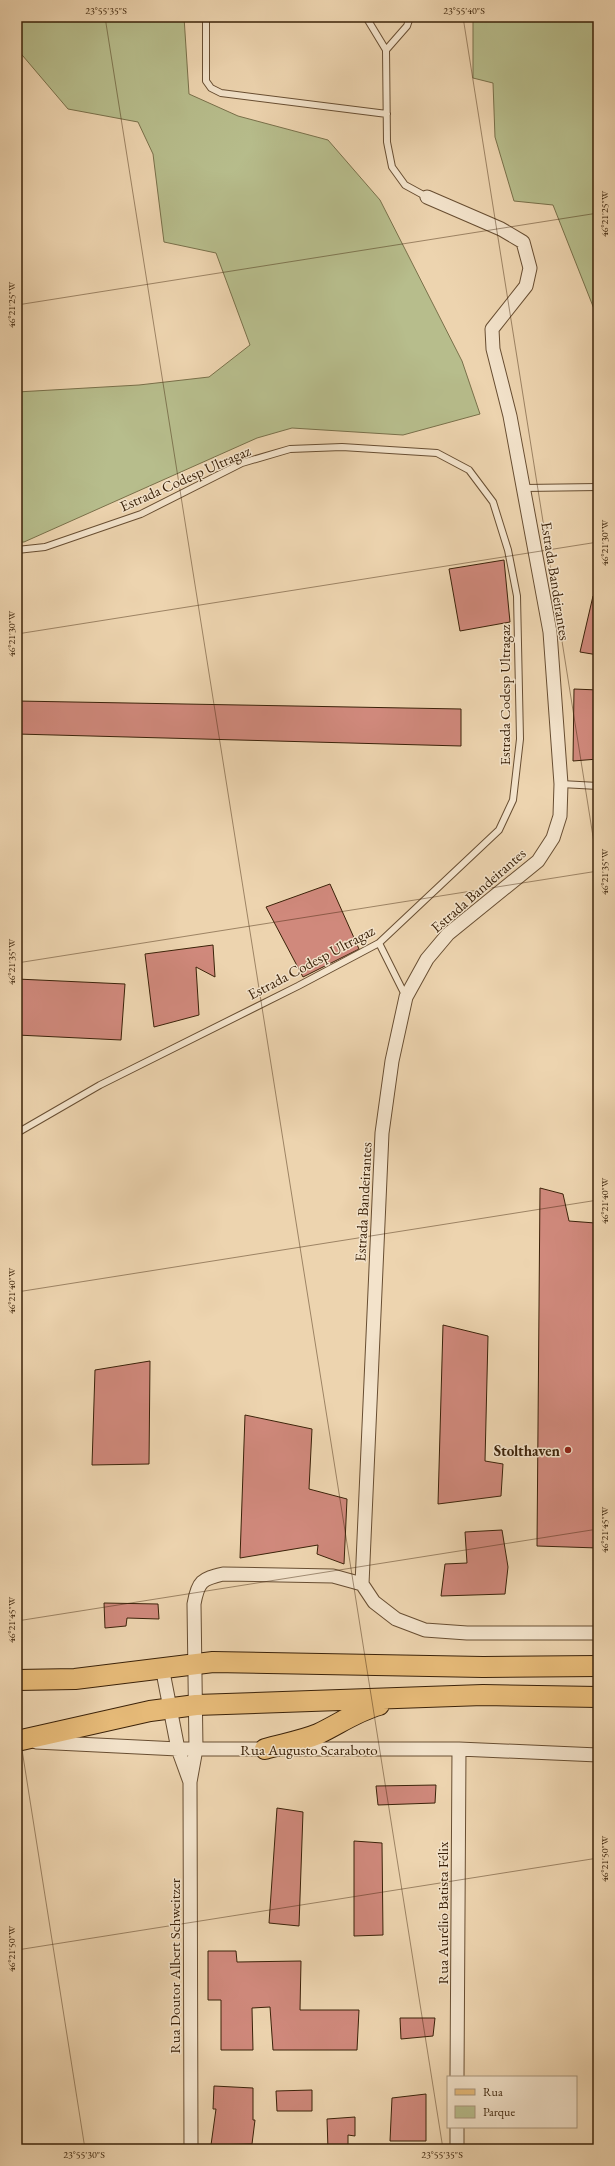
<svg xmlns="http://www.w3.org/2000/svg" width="615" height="2166" font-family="'EB Garamond',serif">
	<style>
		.green { fill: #b7bd8c; stroke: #79704a }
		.building { fill: #d0897c; stroke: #3b2209 }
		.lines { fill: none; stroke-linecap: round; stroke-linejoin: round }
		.service-casing { stroke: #684e32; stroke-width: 8 }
		.minor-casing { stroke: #684e32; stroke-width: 15 }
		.primary-casing { stroke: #3b2209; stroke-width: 22 }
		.service { stroke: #f3e3cb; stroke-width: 6 }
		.minor { stroke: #f3e3cb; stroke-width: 13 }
		.primary { stroke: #e6ba78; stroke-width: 20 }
		.ticks { fill: none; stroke: #3b2209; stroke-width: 1; stroke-opacity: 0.45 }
		.poi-dot { fill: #8f2418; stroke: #f3e3cb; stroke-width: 1.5 }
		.labels { text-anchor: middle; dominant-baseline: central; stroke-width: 3; stroke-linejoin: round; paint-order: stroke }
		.street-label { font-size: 15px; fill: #3b2209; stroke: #f3e3cb }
		.poi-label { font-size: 15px; font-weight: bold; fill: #3b2209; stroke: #f3e3cb; text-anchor: end }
		.neatline { fill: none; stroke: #3b2209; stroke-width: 1.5 }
		.ticks-label { font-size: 10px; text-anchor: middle; fill: #3b2209 }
	</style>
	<rect width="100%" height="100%" fill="#edd4af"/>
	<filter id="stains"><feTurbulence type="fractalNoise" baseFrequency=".005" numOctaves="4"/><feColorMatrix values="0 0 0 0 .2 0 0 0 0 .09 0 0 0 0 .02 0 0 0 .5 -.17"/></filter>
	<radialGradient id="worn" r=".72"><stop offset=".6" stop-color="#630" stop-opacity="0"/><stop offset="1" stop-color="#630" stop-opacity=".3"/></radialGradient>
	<path class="green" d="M17 17H184L189 94 238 116 328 140 380 200 462 361 480 414 403 435 292 428 257 438 24 542H17V392L139 385 209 377 250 345 216 253 164 242 153 154 138 122 68 109 17 49Z
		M473 17H598V319L553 205 514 201 495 137 493 83 473 78Z"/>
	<path class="building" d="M504 560 510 622 460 631 449 569Z
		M593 596 598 597V655L580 652Z
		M574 689 598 690V759L573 761Z
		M17 701 461 709V746L17 734Z
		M330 884 359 949 303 977 266 907Z
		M213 945 215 977 196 967 199 1015 154 1027 145 954Z
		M17 979 125 984 121 1040 17 1035Z
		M540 1188 563 1194 569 1221 595 1223 596 1353H598V1548L537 1546Z
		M443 1325 488 1336 485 1461 503 1464 501 1496 438 1504Z
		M150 1361 149 1464 92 1465 95 1370Z
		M245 1415 312 1429 309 1489 347 1499 344 1564 317 1554 318 1545 240 1558Z
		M502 1530 508 1567 505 1594 441 1596 445 1564 467 1563 465 1532Z
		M104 1603 158 1604 159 1619 127 1618 126 1626 105 1628Z
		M436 1785 435 1803 378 1805 376 1786Z
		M277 1808 303 1812 299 1926 269 1923Z
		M354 1841 382 1843 383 1935 354 1936Z
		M208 1951H236L237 1962 301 1961 300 2010H359L357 2050H273L270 2007 252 2008 253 2050H221V2000H208Z
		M400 2018H435L433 2036 401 2039Z
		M214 2086 253 2088V2120H255L252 2144 211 2145 216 2109H213Z
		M312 2090V2111H277L276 2091Z
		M426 2094V2141H390L392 2098Z
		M355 2117V2136L348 2135V2149H328L327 2119Z"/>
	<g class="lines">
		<g class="service-casing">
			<path id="service" d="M206 17V81L211 88 221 93 387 114
				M366 17 386 50 387 142 392 167 405 185 427 197
				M386 50 407 26 410 17
				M524 488 598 487
				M17 550 45 547 141 514 242 463 290 449 342 447 437 453 469 470 493 502 508 550 517 596 520 739 513 800 499 830 379 943 298 986 100 1085 17 1133
				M561 784 598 786
				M379 943 406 997"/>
		</g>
		<g class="minor-casing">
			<path id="minor" d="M362 1584 382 1133 392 1061 406 997 427 959 448 934 538 861 553 838 560 816 561 784 550 632 510 416 493 349 492 329 526 286 530 268 523 242 501 229 427 197
				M162 1667 178 1749 190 1782
				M36 1742 178 1749H459L598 1755
				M457 2077 459 1749
				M191 2149 190 1782 196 1749 194 1604C198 1581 202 1579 223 1574L333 1576 362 1584 374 1602 396 1619 425 1630 467 1633H598
				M457 2149V2127"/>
		</g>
		<g class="primary-casing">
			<path id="primary" d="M17 1680 75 1679 213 1662 483 1667 598 1666
				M17 1741 150 1711 196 1705 483 1695 598 1697
				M265 1749C282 1744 301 1741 318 1734 339 1724 357 1711 379 1705"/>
		</g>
		<use href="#service" class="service"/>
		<use href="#minor" class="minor"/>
		<use href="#primary" class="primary"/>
	</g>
	<path class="ticks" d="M105 17 443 2149M463 17 598 868M17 305 598 213M17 634 598 542M17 963 598 871M17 1292 598 1200M17 1621 598 1529M17 1718 85 2149M17 1950 598 1858"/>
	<circle class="poi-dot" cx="568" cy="1450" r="4"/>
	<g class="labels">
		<g class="street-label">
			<text transform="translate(185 478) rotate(-24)">Estrada Codesp Ultragaz</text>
			<text transform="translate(556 581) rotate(81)">Estrada Bandeirantes</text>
			<text transform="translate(504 695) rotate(-90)">Estrada Codesp Ultragaz</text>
			<text transform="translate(478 890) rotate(-41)">Estrada Bandeirantes</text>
			<text transform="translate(311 962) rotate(-28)">Estrada Codesp Ultragaz</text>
			<text transform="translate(363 1202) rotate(-87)">Estrada Bandeirantes</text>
			<text x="309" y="1749">Rua Augusto Scaraboto</text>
			<text transform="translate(442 1913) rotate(-90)">Rua Aurélio Batista Félix</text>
			<text transform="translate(174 1966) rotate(-90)">Rua Doutor Albert Schweitzer</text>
		</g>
		<g class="poi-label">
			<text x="560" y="1450">Stolthaven</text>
		</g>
	</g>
	<rect width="615" height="2166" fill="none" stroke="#edd4af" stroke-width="44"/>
	<rect x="447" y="2076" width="130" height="52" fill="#f3e3cb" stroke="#a9967d"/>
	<rect x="455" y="2089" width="20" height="6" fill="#e6ba78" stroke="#a9967d"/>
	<text x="483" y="2096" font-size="12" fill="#3b2209">Rua</text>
	<rect x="455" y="2106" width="20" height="12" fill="#b7bd8c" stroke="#a9967d"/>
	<text x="483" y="2116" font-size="12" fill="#3b2209">Parque</text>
	<rect x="22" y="22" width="571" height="2122" class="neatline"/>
	<g class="ticks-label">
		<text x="106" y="14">23°55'35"S</text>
		<text x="464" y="14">23°55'40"S</text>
		<text transform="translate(604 214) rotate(-90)" y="4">46°21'25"W</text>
		<text transform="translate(11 305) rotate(-90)" y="4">46°21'25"W</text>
		<text transform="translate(604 543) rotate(-90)" y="4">46°21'30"W</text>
		<text transform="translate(11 634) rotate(-90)" y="4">46°21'30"W</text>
		<text transform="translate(604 872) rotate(-90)" y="4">46°21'35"W</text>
		<text transform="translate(11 962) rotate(-90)" y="4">46°21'35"W</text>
		<text transform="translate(604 1201) rotate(-90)" y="4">46°21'40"W</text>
		<text transform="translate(11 1291) rotate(-90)" y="4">46°21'40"W</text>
		<text transform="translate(604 1530) rotate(-90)" y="4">46°21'45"W</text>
		<text transform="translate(11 1620) rotate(-90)" y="4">46°21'45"W</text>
		<text transform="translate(604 1859) rotate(-90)" y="4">46°21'50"W</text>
		<text transform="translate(11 1949) rotate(-90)" y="4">46°21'50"W</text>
		<text x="84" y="2158">23°55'30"S</text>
		<text x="442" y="2158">23°55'35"S</text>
	</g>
	<rect width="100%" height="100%" filter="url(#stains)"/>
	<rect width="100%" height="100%" fill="url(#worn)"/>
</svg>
